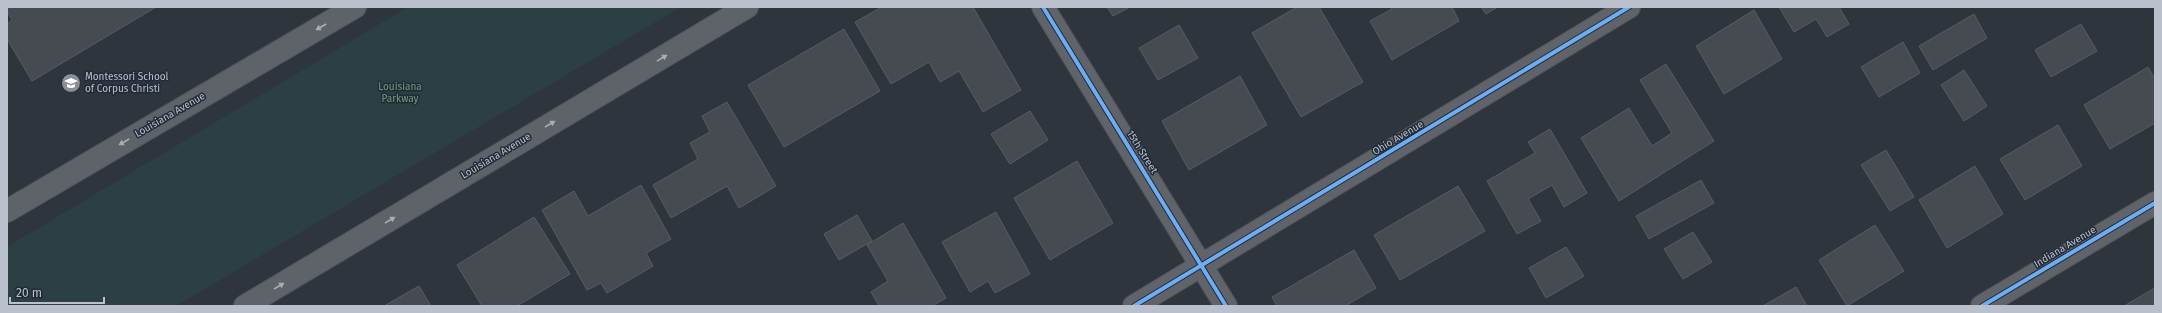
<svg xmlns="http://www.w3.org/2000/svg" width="2162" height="313" font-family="'Fira Sans',sans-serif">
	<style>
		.green { fill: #2c4043 }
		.building { fill: #464b51; stroke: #585c64 }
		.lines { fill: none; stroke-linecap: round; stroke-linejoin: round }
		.minor-casing { stroke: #4d5157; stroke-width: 24 }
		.secondary-casing { stroke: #4d5157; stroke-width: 24 }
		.minor { stroke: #60636a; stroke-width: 22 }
		.secondary { stroke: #5e6269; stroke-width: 22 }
		.cycleway-casing { stroke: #222b38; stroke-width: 6 }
		.cycleway { stroke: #6dadf4; stroke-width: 4 }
		.oneway { fill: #a8aeb8 }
		.labels { text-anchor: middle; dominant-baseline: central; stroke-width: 3; stroke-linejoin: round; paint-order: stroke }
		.poi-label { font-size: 10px; fill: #bbc1cc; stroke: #222b38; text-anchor: start }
		.park-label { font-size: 10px; fill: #749b7d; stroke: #222b38 }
		.street-label { font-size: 10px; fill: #bbc1cc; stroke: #222b38 }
	</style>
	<rect width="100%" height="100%" fill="#2f353c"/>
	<path class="green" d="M408 7H681L176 306H7V247Z"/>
	<path class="building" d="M7 7H156L32 81 7 39V24L12 20 7 11Z
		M882 7H973L1021 90 983 112 959 71 940 82 929 62 891 84 855 22Z
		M1107 7H1130L1113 16Z
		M1297 7H1319L1363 82 1301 117 1252 33Z
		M1391 7H1452L1459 21 1392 60 1370 21 1392 9Z
		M1481 7H1498L1486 14Z
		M1779 7H1839L1849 24 1827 37 1816 19 1794 32Z
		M1754 10 1782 59 1724 94 1696 46Z
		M1974 14 1987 38 1933 70 1919 46Z
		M2081 24 2097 51 2051 77 2035 50Z
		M1179 25 1198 58 1158 80 1139 48Z
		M844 29 880 91 784 147 748 85Z
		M1903 42 1920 73 1879 97 1861 67Z
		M1666 64 1714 141 1619 201 1581 138 1629 108 1652 146 1672 133 1640 80Z
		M2148 67 2155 79V123L2110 149 2084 105Z
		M1964 70 1987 106 1964 121 1941 85Z
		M1240 76 1267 125 1189 170 1162 121Z
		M727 102 776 186 739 208 727 186 671 218 653 185 698 159 690 143 710 132 702 116Z
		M1030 111 1048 140 1010 164 991 134Z
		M2058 125 2082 166 2025 200 2000 159Z
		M1550 129 1587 193 1564 207 1552 185 1528 199 1541 221 1517 234 1487 181 1535 153 1528 142Z
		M1886 150 1914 197 1890 211 1861 165Z
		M1077 161 1113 223 1050 260 1014 198Z
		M1975 166 2003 214 1947 248 1919 200Z
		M1701 180 1714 203 1649 239 1636 216Z
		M641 185 671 239 646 253 653 266 607 293 601 283 587 290 542 210 574 191 588 216Z
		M1458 186 1485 231 1400 280 1374 235Z
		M996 212 1030 274 995 293 988 281 970 292 942 242Z
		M857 215 872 241 839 260 824 234Z
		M534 217 570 274 517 306H482L457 265Z
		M903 223 946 298 932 306H879L871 292 888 281 867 245Z
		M1875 225 1904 271 1847 306 1819 260Z
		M1693 232 1712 262 1683 279 1664 249Z
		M1566 247 1584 276 1546 298 1529 268Z
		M1354 250 1376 288 1345 306H1277L1272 297Z
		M419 286 431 306H384Z
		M1796 287 1807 306H1763Z
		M2155 288V306H2124Z"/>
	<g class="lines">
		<g class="minor-casing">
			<path id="minor" d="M1043 7 1226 306
				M1134 306 1629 7
				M1982 306 2155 203"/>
		</g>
		<g class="secondary-casing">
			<path id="secondary" d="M7 211 355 7
				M245 306 747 7"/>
		</g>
		<use href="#minor" class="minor"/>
		<use href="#secondary" class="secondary"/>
		<g class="cycleway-casing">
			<path id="cycleway" d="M1043 7 1226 306
				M1134 306 1629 7
				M1982 306 2155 203"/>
		</g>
		<use href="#cycleway" class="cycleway"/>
	</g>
	<defs><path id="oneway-solid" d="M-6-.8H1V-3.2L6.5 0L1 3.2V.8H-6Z"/></defs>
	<g class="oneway">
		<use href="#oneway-solid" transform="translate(321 27) rotate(150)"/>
		<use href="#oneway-solid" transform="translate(662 58) rotate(-31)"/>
		<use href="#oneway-solid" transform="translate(550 124) rotate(-31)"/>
		<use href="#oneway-solid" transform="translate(124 142) rotate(150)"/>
		<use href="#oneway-solid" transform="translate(390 220) rotate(-31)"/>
		<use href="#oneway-solid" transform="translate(279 286) rotate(-31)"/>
	</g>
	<defs>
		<g id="school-disc" transform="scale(1)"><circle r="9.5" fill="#8a909a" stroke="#222b38"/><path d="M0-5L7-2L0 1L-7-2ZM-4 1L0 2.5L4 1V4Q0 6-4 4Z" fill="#fff"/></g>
	</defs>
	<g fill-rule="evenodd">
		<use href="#school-disc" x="71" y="83"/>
	</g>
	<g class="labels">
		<g class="poi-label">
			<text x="85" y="77">Montessori School<tspan x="85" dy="12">of Corpus Christi</tspan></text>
		</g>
		<g class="park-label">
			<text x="400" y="87">Louisiana<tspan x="400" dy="12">Parkway</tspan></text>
		</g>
		<g class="street-label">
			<text transform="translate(170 115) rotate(-30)">Louisiana Avenue</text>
			<text transform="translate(1398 138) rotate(-31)">Ohio Avenue</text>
			<text transform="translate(1142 152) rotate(58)">15th Street</text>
			<text transform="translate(496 156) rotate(-31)">Louisiana Avenue</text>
			<text transform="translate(2065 247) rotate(-31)">Indiana Avenue</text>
		</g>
	</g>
	<rect width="2162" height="313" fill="none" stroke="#bbc1cc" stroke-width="16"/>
	<path d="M10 297v6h94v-6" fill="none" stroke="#bbc1cc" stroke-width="2"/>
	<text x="16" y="297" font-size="12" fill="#bbc1cc" stroke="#222b38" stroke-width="3" paint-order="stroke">20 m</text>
</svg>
